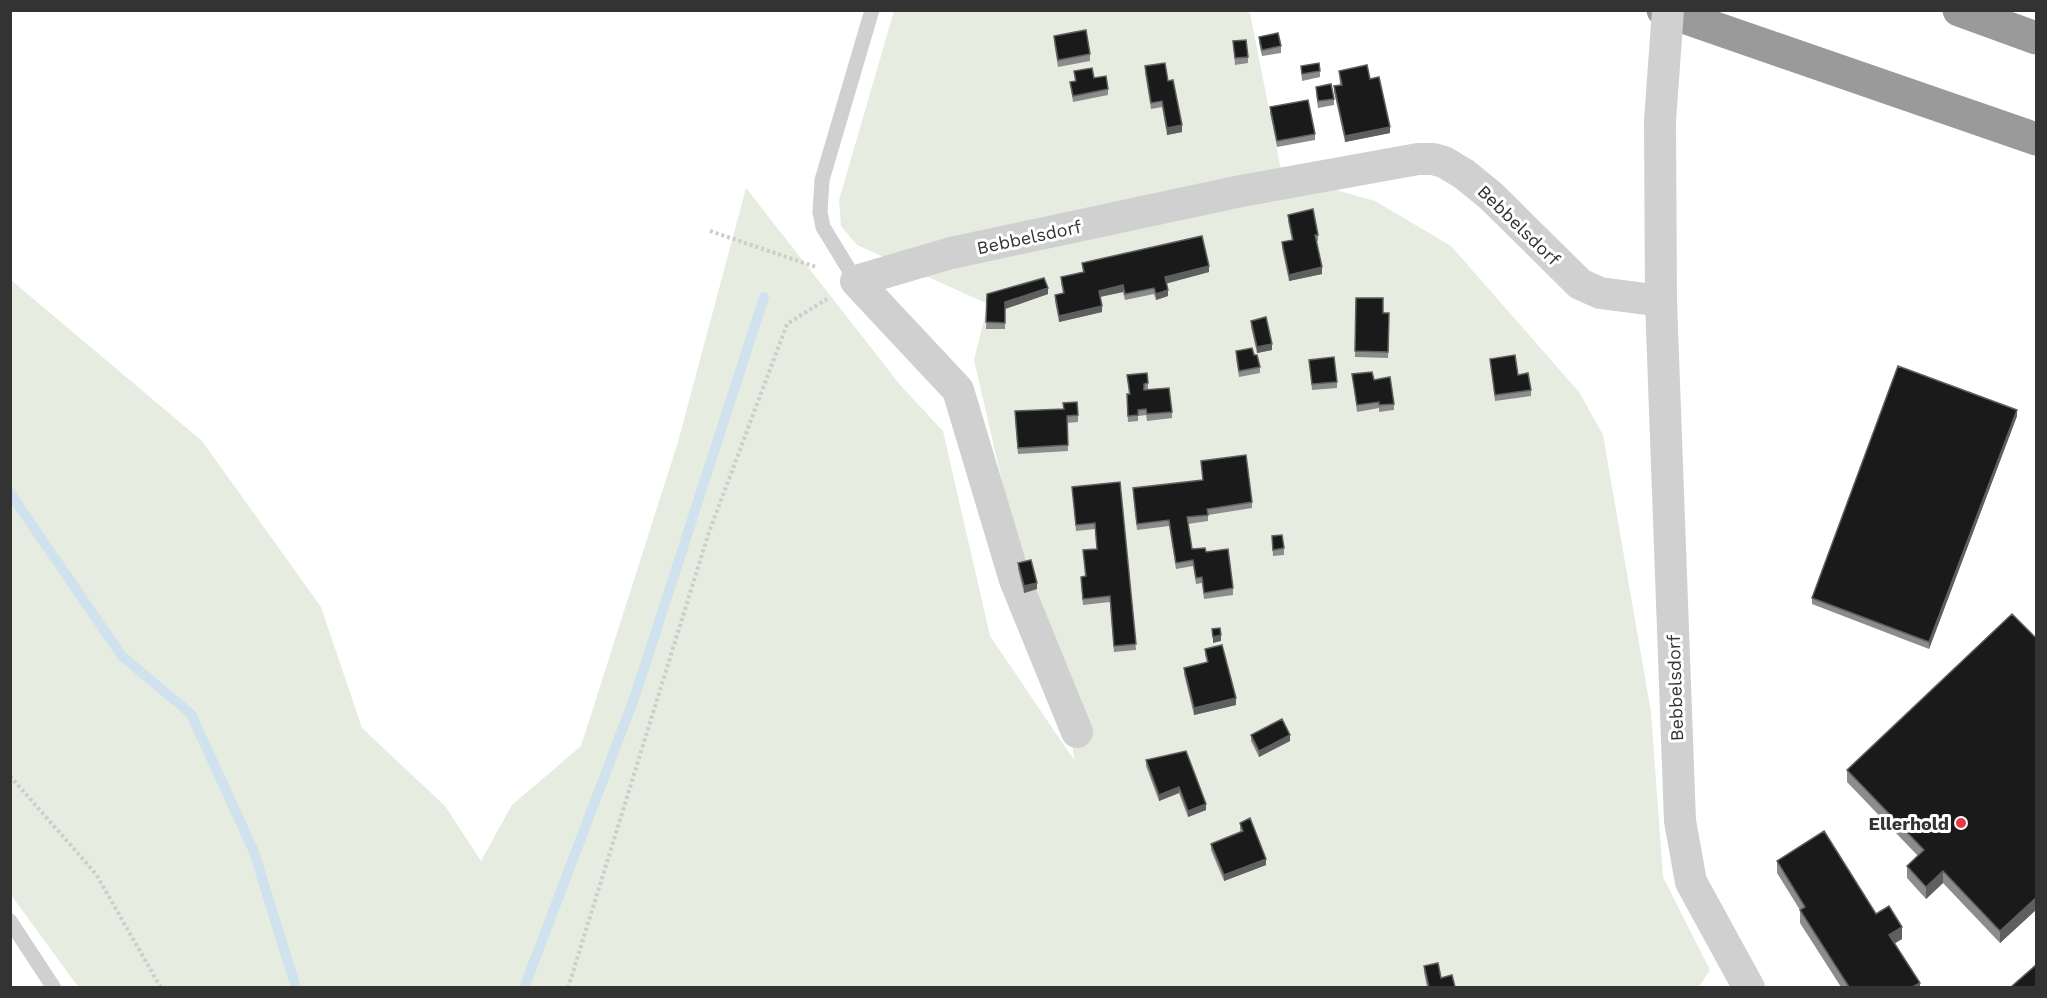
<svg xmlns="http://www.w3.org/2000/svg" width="2047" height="998" font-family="'Work Sans',sans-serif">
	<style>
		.green { fill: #e6ecdf }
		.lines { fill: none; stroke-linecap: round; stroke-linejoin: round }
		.stream { stroke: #cfe2ee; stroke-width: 10 }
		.path { stroke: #cdcdcd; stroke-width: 4; stroke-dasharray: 3 3; stroke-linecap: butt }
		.service { stroke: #d0d0d0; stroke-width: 15 }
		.minor { stroke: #d0d0d0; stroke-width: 32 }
		.motorway { stroke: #9a9a9a; stroke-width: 33 }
		.minor-bridge { stroke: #d0d0d0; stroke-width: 32 }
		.wall { fill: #8c8c8c }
		.shaded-wall { fill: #5f5f5f }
		.building { fill: #1a1a1a; stroke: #5f5f5f; stroke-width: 1.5 }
		.poi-dot { fill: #e63946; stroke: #fff; stroke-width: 2 }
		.labels { text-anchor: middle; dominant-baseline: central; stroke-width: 6; stroke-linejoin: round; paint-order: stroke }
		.street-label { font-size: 18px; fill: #333; stroke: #fff }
		.poi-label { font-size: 18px; font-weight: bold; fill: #333; stroke: #fff; text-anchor: end }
	</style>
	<rect width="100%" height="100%" fill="#fff"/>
	<path class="green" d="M1237 10 1250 13 1282 175 1375 201 1451 246 1579 392 1603 435 1651 712 1663 877 1710 970 1698 988H79L11 895V280L202 441 321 607 362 728 445 806 481 861 512 805 581 746 678 442 746 188 901 386 943 431 990 636 1074 760 1066 684 1023 572 974 360 988 304 857 245 841 226 839 200 894 11Z"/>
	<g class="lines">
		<path class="stream" d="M10 493 122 656 191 714 254 852 296 988
			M524 988 635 696 764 297"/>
		<path class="path" d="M710 231 816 267
			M10 776 96 874 161 988
			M568 988 708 535 787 324 827 299"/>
		<path class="service" d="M856 281 823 227 820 212 822 180 872 10
			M10 921 54 988"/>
		<path class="minor" d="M1660 121 1661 301 1680 821 1691 882 1749 988
			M1077 732 1015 580 958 390 856 281 951 253 1241 191 1418 159H1433L1444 162 1464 174 1491 196 1580 284 1600 293 1661 301"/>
		<path class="motorway" d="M1663 10 2036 139
			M1959 10 2036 38"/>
		<path class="minor-bridge" d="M1660 121 1668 10"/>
	</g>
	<path class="wall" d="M1054 36 1090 54V61L1058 67 1054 42Z
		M1259 37 1281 46V53L1262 56 1259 43Z
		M1233 41 1248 57V63L1235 65Z
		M1145 66 1168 81 1182 132 1167 135 1162 107 1151 109 1145 73Z
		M1301 66 1320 71V77L1302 81Z
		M1074 71 1094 78 1108 89V95L1073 102 1070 82 1075 81Z
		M1339 71 1370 79 1390 133 1345 142 1334 92V86L1340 85Z
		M1316 87 1334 99V105L1318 108 1316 93Z
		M1270 107 1315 134V140L1277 147 1270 113Z
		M1288 215 1318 235V241H1316L1322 274 1289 281 1282 248V242L1292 240 1288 221Z
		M1082 263 1209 272 1166 283 1168 296 1156 300 1154 294 1125 300 1123 292 1100 297 1102 312 1059 322 1055 301V295L1063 293 1061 283V277L1083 272Z
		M987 294H1048L1005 309V329H986Z
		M1356 298 1383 313H1389L1388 358 1355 357Z
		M1251 321 1272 350 1257 353 1251 327Z
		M1236 351 1254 355 1260 367V373L1239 377 1236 358Z
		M1490 359 1518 375 1531 390V396L1495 401Z
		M1309 360 1337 382V388L1312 390Z
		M1352 374 1374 380 1394 404V410L1379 412V408L1357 412Z
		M1127 375 1148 383V390L1172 412V418L1147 421 1146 415 1138 416V421L1128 422 1127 401V394H1129Z
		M1078 415V422L1067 423 1068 451 1018 454 1015 418Z
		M2017 416 1929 649 1812 604V598Z
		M1201 461 1252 502V508L1208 515V521L1188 524 1192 549 1206 552 1233 588V595L1204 599 1202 583 1196 584 1193 566 1176 569 1169 526 1137 530 1133 495V488L1203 480Z
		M1120 482 1136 650 1114 652 1110 602 1083 605 1081 583V577L1085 576 1083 550H1097L1095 529 1076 531 1072 487Z
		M1272 536 1284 548V555L1273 556Z
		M1018 563 1037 589 1024 593 1018 569Z
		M2037 639V909L2000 943 1943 883 1926 899 1907 878V866L1918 856 1847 782V770Z
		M1205 649 1236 705 1194 715 1184 674V668L1207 662 1205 655Z
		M1251 735 1290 741 1259 757 1251 741Z
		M1146 760 1206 810 1188 817 1179 793 1159 801 1146 766Z
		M1240 823 1266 865 1224 881 1211 850V844L1241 832 1240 829Z
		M1777 861 1876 914 1902 939 1895 943 1920 987H1841L1800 923V910L1777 873Z
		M1424 966 1441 978 1455 987H1427L1424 972Z"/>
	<path class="shaded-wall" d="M1182 125V132L1167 135V128Z
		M1390 127V133L1345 142V136Z
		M1209 266V272L1165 284V277Z
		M1322 267V274L1289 281V275Z
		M1123 285V292L1099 297V291Z
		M1048 288V294L1005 309V329V302Z
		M1168 290V296L1156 300V294Z
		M1102 306V312L1059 322V316Z
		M1272 344V350L1257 353V347Z
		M2017 410V416L1929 649V642Z
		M1037 583V589L1024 593V586Z
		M1221 635V641L1213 643V637Z
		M1236 698V705L1194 715V708Z
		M1290 735V741L1259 757V751Z
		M1179 787V793L1159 801V795Z
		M1206 804V810L1188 817V811Z
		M1266 859V865L1224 881V875Z
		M1943 871V883L1926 899V887Z
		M2037 897V909L2000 943V931Z
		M1902 927V939L1889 947V935Z
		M1920 983V987H1912Z"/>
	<path class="building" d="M1086 30 1090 54 1058 60 1054 36Z
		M1278 33 1281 46 1262 50 1259 37Z
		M1246 40 1248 57 1235 58 1233 41Z
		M1165 63 1168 81 1173 80 1182 125 1167 128 1162 101 1151 103 1145 66Z
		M1319 63 1320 71 1302 74 1301 66Z
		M1367 65 1370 79 1379 77 1390 127 1345 136 1334 86 1342 85 1339 71Z
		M1092 68 1094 78 1106 76 1108 89 1073 96 1070 82 1076 81 1074 71Z
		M1331 84 1334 99 1318 101 1316 87Z
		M1308 100 1315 134 1277 141 1270 107Z
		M1313 209 1318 235H1315L1322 267 1289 275 1282 242 1293 240 1288 215Z
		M1202 236 1209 266 1165 277 1168 290 1156 294 1154 288 1125 294 1123 285 1099 291 1102 306 1059 316 1055 295 1064 293 1061 277 1084 272 1082 263Z
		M1044 278 1048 288 1005 302V323L986 322 987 294Z
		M1356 298H1383V313H1389L1388 352 1355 351Z
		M1266 317 1272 344 1257 347 1251 321Z
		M1252 348 1254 355H1257L1260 367 1239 371 1236 351Z
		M1515 355 1518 375 1528 373 1531 390 1495 395 1490 359Z
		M1334 357 1337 382 1312 384 1309 360Z
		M1898 366 2017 410 1929 642 1812 598Z
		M1372 372 1374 380 1390 377 1394 404 1379 405V402L1357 405 1352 374Z
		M1147 373 1148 383 1144 384V390L1169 388 1172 412 1147 414 1146 409 1138 410V415L1128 416 1127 394H1130L1127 375Z
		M1077 402 1078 415 1067 416 1068 445 1018 448 1015 411 1064 409 1063 403Z
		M1246 455 1252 502 1207 509 1208 515 1187 517 1192 549 1205 548 1206 552 1228 549 1233 588 1204 593 1202 577 1196 578 1193 560 1176 563 1169 520 1137 524 1133 488 1203 480 1201 461Z
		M1120 482 1136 644 1114 646 1110 596 1083 599 1081 577 1086 576 1083 550 1097 549 1095 523 1076 525 1072 487Z
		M1282 535 1284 548 1273 550 1272 536Z
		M1031 560 1037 583 1024 586 1018 563Z
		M2012 614 2037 639V897L2000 931 1943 871 1926 887 1907 866 1924 850 1847 770Z
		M1220 628 1221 635 1213 637 1212 629Z
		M1222 645 1236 698 1194 708 1184 668 1208 662 1205 649Z
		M1282 719 1290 735 1259 751 1251 735Z
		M1186 751 1206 804 1188 811 1179 787 1159 795 1146 760Z
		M1250 818 1266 859 1224 875 1211 844 1243 831 1240 823Z
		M1824 831 1876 914 1889 906 1902 927 1889 935 1920 983 1912 987H1849L1800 910 1805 907 1777 861Z
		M1438 963 1441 978 1452 975 1455 987H1429L1424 966Z
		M2037 964V987H2011Z"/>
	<circle class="poi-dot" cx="1961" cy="823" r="6"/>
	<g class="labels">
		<g class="street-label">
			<text transform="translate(1519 225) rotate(44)">Bebbelsdorf</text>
			<text transform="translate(1029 237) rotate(-12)">Bebbelsdorf</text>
			<text transform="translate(1675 688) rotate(-92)">Bebbelsdorf</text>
		</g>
		<g class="poi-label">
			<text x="1949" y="823">Ellerhold</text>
		</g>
	</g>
	<rect width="2047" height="998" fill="none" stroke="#333333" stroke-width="24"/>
</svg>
